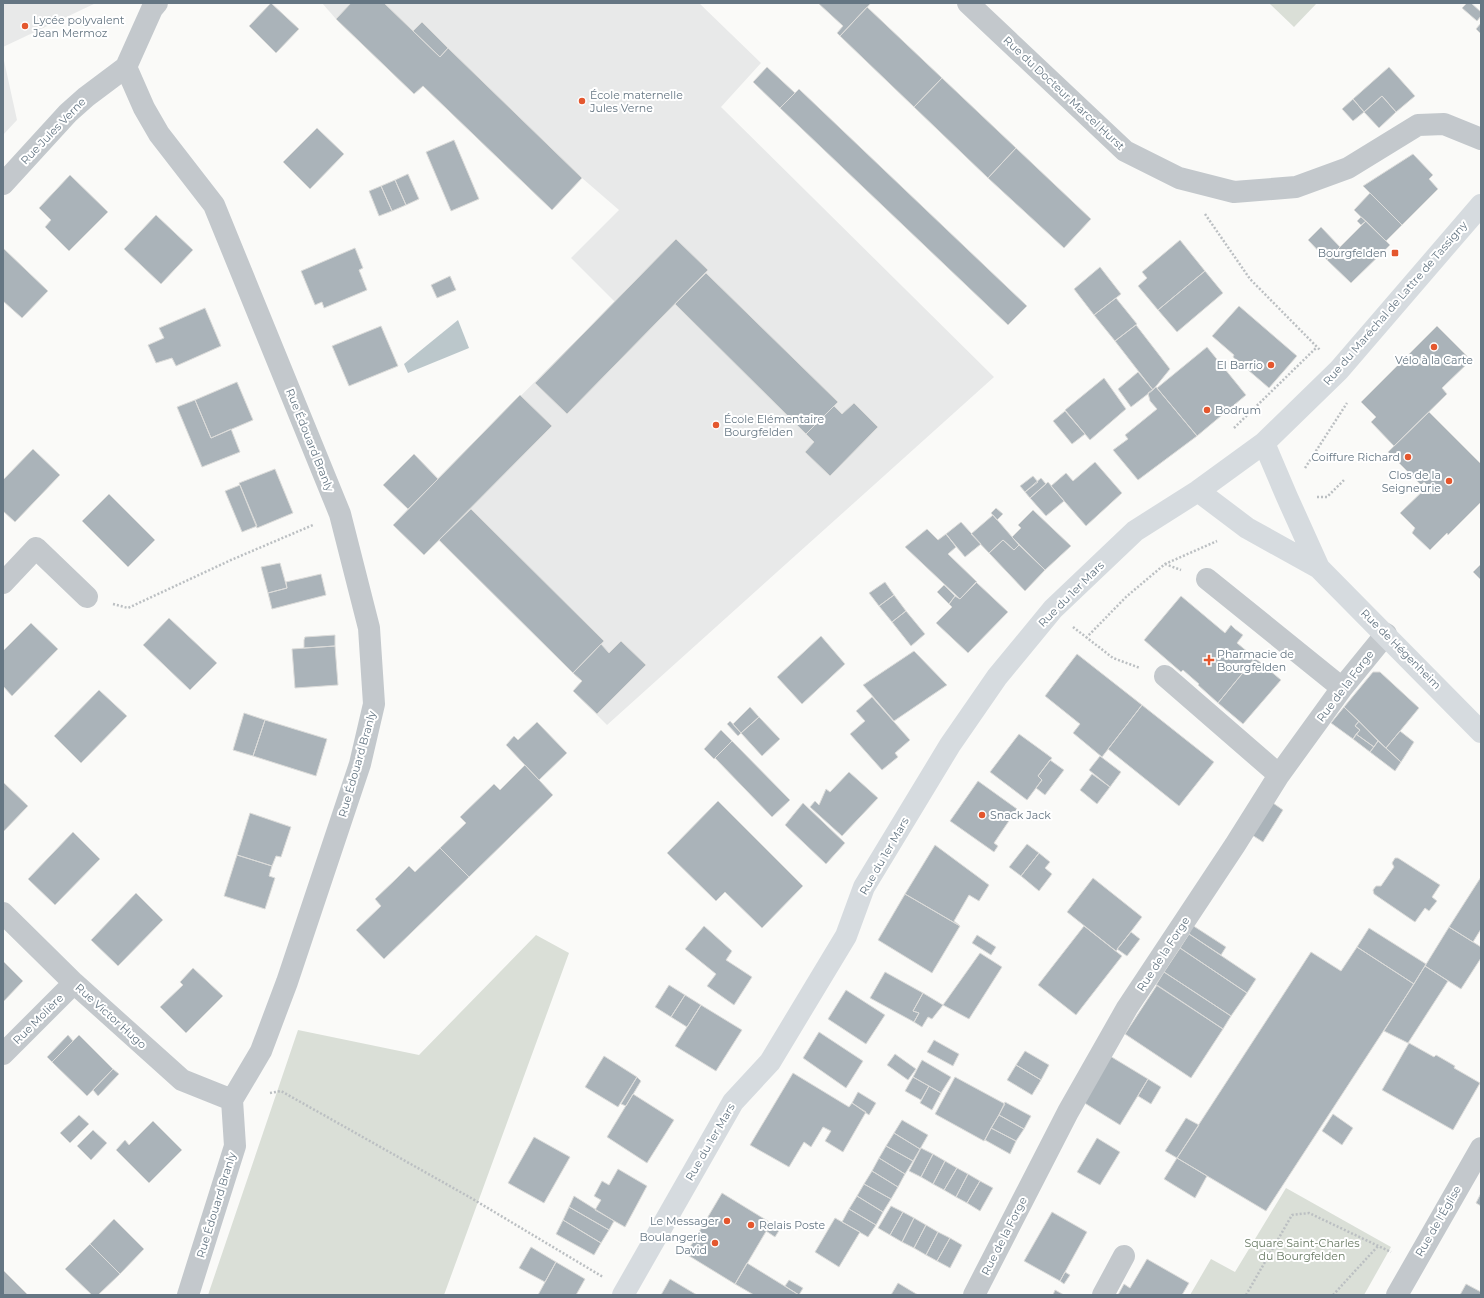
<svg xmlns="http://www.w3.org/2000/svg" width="1484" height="1298" font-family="Montserrat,sans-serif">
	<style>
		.built { fill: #e8e9e9 }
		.green { fill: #dadfd7 }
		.water { fill: #bbc7cb }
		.building { fill: #aab3b9; stroke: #dcdcda }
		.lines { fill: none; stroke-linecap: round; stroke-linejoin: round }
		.path { stroke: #bbbfc2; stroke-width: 2.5; stroke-dasharray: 2 2; stroke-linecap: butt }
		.minor { stroke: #c3c8cc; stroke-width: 22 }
		.major { stroke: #d6dbdf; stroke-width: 22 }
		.poi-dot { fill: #e4572e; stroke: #fff; stroke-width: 1.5 }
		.labels { text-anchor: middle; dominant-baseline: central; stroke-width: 4; stroke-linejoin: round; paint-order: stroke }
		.poi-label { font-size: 11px; fill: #657683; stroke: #fff; text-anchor: start }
		.street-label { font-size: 11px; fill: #657683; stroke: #fff }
		.park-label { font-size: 11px; fill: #687a64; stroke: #fff }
	</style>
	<rect width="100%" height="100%" fill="#fafaf8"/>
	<path class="built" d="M3 3H96L3 47Z
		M322 3H699L761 63 721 107 994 377 607 725 573 691 582 681 439 541 424 555 393 525 408 509 383 485 414 454 438 478 615 302 571 258 619 210 582 178 552 210 423 86 414 94 336 19Z
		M3 56 17 120 3 135Z"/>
	<path class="green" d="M1269 3H1317L1294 27Z
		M536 935 569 953 444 1295H208L298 1030 419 1055Z
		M1286 1188 1391 1247 1364 1295H1190L1211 1259 1235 1272Z"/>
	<path class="water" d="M458 320 469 348 408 373 404 364Z"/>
	<path class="building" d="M271 3 299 29 276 53 249 26Z
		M351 3H384L440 57 448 48 582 178 552 210 423 86 414 94 336 19Z
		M818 3H871L840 36 837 33 843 26Z
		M1467 3H1471L1481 12V16L1477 21 1462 8Z
		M867 7 942 78 914 107 840 36Z
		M422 22 448 48 440 57 413 31Z
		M1481 23V34L1476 29Z
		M767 67 795 93 780 108 753 82Z
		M1389 67 1415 96 1396 112 1382 96 1364 112 1353 99Z
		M942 78 1016 148 988 178 914 107Z
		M799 89 1027 306 1008 325 780 108Z
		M1382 96 1396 112 1379 128 1364 112Z
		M1353 99 1364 112 1353 121 1342 109Z
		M317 128 344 154 310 189 283 162Z
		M454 140 479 199 451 211 426 152Z
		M1016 148 1091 219 1064 248 988 178Z
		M1413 154 1433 175 1429 179 1438 189 1402 225 1363 186Z
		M408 174 419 199 406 205 395 180Z
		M70 175 108 212 69 251 45 227 51 220 39 208Z
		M395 180 406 205 392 211 381 186Z
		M381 186 392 211 379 216 369 191Z
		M1370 193 1402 225 1386 241 1354 210Z
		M156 215 193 250 161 284 124 249Z
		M1361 217 1366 221 1361 225 1357 221Z
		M1366 221 1390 245 1351 283 1327 260Z
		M1321 227 1340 247 1327 260 1308 240Z
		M676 239 708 270 567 414 535 383Z
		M1180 240 1205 271 1158 310 1138 286 1147 278 1142 272Z
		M3 248 48 291 22 318 3 301Z
		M355 248 363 268 359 270 367 290 324 308 322 302 315 305 301 271Z
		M1100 267 1121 294 1094 315 1074 289Z
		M1205 271 1223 293 1177 332 1158 310Z
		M706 273 838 402 806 434 675 304Z
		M450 276 456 290 437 298 431 285Z
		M1116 298 1137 324 1115 341 1094 315Z
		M1239 306 1297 356 1269 388 1233 357 1234 355 1212 336Z
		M205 308 221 346 176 366 172 358 156 363 148 345 164 338 159 328Z
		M1136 325 1170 369 1153 390 1115 341Z
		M381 326 398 366 349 386 332 346Z
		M1437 326 1471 360 1442 388 1447 394 1394 446 1371 422 1376 417 1361 402Z
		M1207 347 1246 395 1197 436 1157 388Z
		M1138 372 1153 390 1131 407 1118 389Z
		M1104 378 1126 409 1090 440 1065 410Z
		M237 382 253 420 211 438 195 400Z
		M1156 387 1197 436 1138 480 1113 450 1128 439 1125 435 1157 409 1150 401 1148 393Z
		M520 395 552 426 424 555 393 525Z
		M195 400 211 438 231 429 240 452 202 467 177 407Z
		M854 403 878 427 830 476 805 452 814 442 806 434 834 406 842 414Z
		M1065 411 1085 434 1072 444 1053 421Z
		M1429 412 1481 464V502L1448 535 1447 533 1430 550 1412 533 1415 528 1400 513 1428 486 1424 482 1421 485 1388 452Z
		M33 449 60 475 15 522 3 511V480Z
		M414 454 438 479 408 509 383 485Z
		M1095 462 1122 493 1086 526 1051 486 1066 473 1073 481Z
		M275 469 293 513 257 528 239 483Z
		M1033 476 1038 482 1025 492 1020 486Z
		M1041 478 1046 484 1030 498 1025 492Z
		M1048 482 1064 501 1046 516 1030 498Z
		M240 485 257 526 242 532 225 491Z
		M109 494 155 540 128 567 82 521Z
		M996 508 1003 514 997 520 991 513Z
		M471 509 604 641 573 673 439 540Z
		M1033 510 1071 546 1045 570 1012 537 1021 528 1018 525Z
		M993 515 1019 545 1014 550 1003 540 989 553 971 534Z
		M961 522 981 544 965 557 946 534Z
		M927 529 938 540 946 534 956 547 948 554 977 582 960 599 905 547Z
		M1003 540 1014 550 1019 545 1045 570 1025 591 989 553Z
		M280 563 287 588 268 593 261 567Z
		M1481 564V580L1473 572Z
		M321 574 326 595 272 609 268 593 287 588 286 582Z
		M885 582 894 595 879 606 869 593Z
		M976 582 1008 612 968 653 936 623 952 607 949 604 955 596 960 599Z
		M944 585 955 596 949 604 937 592Z
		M894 595 906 611 892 622 879 606Z
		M1181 596 1225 633 1231 625 1235 629 1243 635 1237 643 1255 658 1218 703 1198 685 1199 684 1183 670 1181 672 1144 640Z
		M906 611 925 634 911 646 892 622Z
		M169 618 217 663 190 690 143 645Z
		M31 623 58 649 12 696 3 686V651Z
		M335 635V646L304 648V640L305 637Z
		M821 636 845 664 802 704 777 677Z
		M621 641 646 665 597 714 573 691 582 681 573 673 601 644 609 653Z
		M335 646 338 685 295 688 292 649Z
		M914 651 947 685 894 721 863 685Z
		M1077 654 1142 705 1102 757 1073 733 1080 724 1045 696Z
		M1255 658 1281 680 1243 724 1218 703Z
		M1373 672H1380L1419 708 1386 748 1344 707Z
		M99 690 127 716 81 763 54 736Z
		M872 697 910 740 895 753 898 757 882 770 850 734 865 721 856 711Z
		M1142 705 1214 762 1179 806 1108 749Z
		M750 707 759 717 741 733 733 724Z
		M1344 707 1359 721 1355 726 1360 730 1353 739 1331 723Z
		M244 713 265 720 253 756 233 750Z
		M759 717 780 739 762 756 741 733Z
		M265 720 327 739 316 776 253 756Z
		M730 721 741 733 738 736 727 724Z
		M1359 721 1378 741 1374 747 1356 734 1360 730 1355 726Z
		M537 722 567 753 539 780 506 745 514 736 518 740Z
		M721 730 732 741 714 759 704 749Z
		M1400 731 1414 742 1401 762 1386 748Z
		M1019 734 1052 758 1038 776 1042 780 1027 800 990 772Z
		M1356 734 1374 747 1370 752 1353 739Z
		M732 741 790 800 772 817 715 758Z
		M1378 741 1401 762 1395 771 1370 752Z
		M1100 756 1121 772 1110 787 1089 770Z
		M1050 760 1064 770 1045 795 1036 788 1042 780 1038 776Z
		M525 765 553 795 469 877 440 848 466 823 460 817 494 784 500 790Z
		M849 772 878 798 842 836 810 807 815 801 819 805 826 789 830 792Z
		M1092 774 1110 787 1097 804 1080 790Z
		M978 781 1017 809 994 843 998 846 994 852 950 821Z
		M3 782 28 806 3 832Z
		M718 801 803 886 762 928 725 892 716 901 667 853Z
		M803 803 845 843 826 864 785 825Z
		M1273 803 1283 810 1263 842 1252 835Z
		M250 813 291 827 281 857 276 856 272 866 237 855Z
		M73 832 100 859 55 905 28 879Z
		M1027 844 1039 853 1021 876 1009 867Z
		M935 845 989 885 979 901 969 895 954 921 960 926 905 894Z
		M440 848 469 877 384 959 356 930 381 906 375 899 396 879 409 866 415 872Z
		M1039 853 1050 862 1045 868 1052 874 1039 891 1021 876Z
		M237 855 272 866 269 876 275 878 265 909 224 896Z
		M1395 858H1398L1440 885 1432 897 1437 901 1429 911 1425 908 1415 922 1374 894 1373 890 1376 886H1381L1394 867 1392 863Z
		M1481 877V929L1473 942 1449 927Z
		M1093 878 1142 917 1116 951 1067 912Z
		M136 893 163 920 118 966 91 940Z
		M905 894 960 926 932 973 878 940Z
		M1192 925 1226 947 1221 955 1189 934Z
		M704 926 732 951 726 960 752 977 734 1005 707 986 716 974 685 949Z
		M1084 926 1122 956 1076 1015 1038 985Z
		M1449 927 1481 947V958L1461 989 1425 966Z
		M1369 928 1426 964 1414 984 1357 947Z
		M1131 932 1140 939 1127 956 1117 949Z
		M1189 934 1256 979 1247 993 1180 948Z
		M977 935 996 947 991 955 972 943Z
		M1357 947 1414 984 1266 1211 1177 1158 1311 952 1341 971Z
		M1180 948 1247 993 1231 1016 1164 972Z
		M980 953 1002 967 969 1019 943 1005Z
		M3 961 23 981 3 1002Z
		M1425 966 1448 981 1408 1043 1384 1031Z
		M193 968 223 996 186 1033 160 1007 183 985 180 982Z
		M885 972 923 993 913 1011 919 1013 914 1022 870 998Z
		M1164 972 1231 1016 1223 1029 1156 985Z
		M669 985 685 995 671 1017 655 1007Z
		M1157 985 1223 1029 1191 1078 1125 1034Z
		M846 990 885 1015 866 1044 828 1019Z
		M923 993 943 1005 932 1019 928 1017 922 1027 914 1022 919 1013 913 1011Z
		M685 995 701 1005 687 1027 671 1017Z
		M701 1005 742 1030 716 1071 675 1046Z
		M819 1032 863 1061 846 1088 803 1058Z
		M68 1035 73 1041 52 1062 47 1057Z
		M79 1035 113 1069 87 1096 52 1062Z
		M934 1040 959 1054 953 1066 927 1052Z
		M1409 1043 1434 1057 1436 1055 1455 1066 1454 1068 1480 1083 1453 1130 1382 1090Z
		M1025 1051 1049 1065 1041 1080 1016 1065Z
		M895 1054 916 1069 908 1080 887 1065Z
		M604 1056 637 1077 618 1107 585 1087Z
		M1110 1056 1148 1079 1120 1125 1083 1102Z
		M922 1060 951 1077 941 1093 913 1077Z
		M1016 1065 1041 1080 1032 1095 1007 1080Z
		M113 1069 119 1074 98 1096 93 1090Z
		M793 1073 849 1107 852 1103 866 1112 843 1152 825 1141 831 1131 823 1127 811 1147 804 1142 789 1167 750 1145Z
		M637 1077 641 1081 626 1106 621 1104Z
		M913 1077 929 1086 921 1100 905 1091Z
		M955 1077 1005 1104 984 1141 935 1114Z
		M1148 1079 1161 1087 1151 1104 1138 1096Z
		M929 1086 941 1093 932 1110 920 1103Z
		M858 1092 876 1103 869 1115 852 1103Z
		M633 1094 674 1120 647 1163 607 1137Z
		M1005 1102 1031 1116 1024 1129 999 1115Z
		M1333 1114 1353 1128 1342 1145 1322 1131Z
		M79 1115 89 1124 70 1143 60 1133Z
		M999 1115 1024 1129 1016 1141 991 1128Z
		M1186 1118 1199 1125 1177 1158 1165 1151Z
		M902 1120 928 1135 920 1149 894 1133Z
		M153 1121 182 1150 149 1183 116 1150 125 1140 129 1145Z
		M991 1128 1016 1141 1010 1154 985 1140Z
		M93 1130 107 1143 91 1160 77 1146Z
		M894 1133 920 1149 913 1161 886 1146Z
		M534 1137 570 1157 544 1203 508 1183Z
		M1097 1138 1120 1152 1100 1185 1077 1172Z
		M886 1146 913 1161 905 1174 879 1158Z
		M921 1148 933 1154 921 1177 909 1171Z
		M933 1154 945 1161 933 1184 921 1177Z
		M879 1158 905 1174 898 1187 872 1171Z
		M1177 1158 1207 1176 1195 1198 1164 1179Z
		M945 1161 957 1168 944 1190 933 1184Z
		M957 1168 968 1174 956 1197 944 1190Z
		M618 1169 647 1186 625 1227 595 1210 601 1200 594 1196 602 1181 609 1185Z
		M872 1171 898 1187 891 1199 864 1184Z
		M968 1174 980 1181 967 1203 956 1197Z
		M980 1181 993 1188 980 1211 967 1203Z
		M864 1184 891 1199 883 1212 857 1196Z
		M722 1193 771 1223 735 1284 686 1254Z
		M1481 1193V1206L1476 1203Z
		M574 1196 614 1221 609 1230 569 1207Z
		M857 1196 883 1212 876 1225 849 1209Z
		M891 1206 903 1212 890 1235 878 1228Z
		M569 1207 609 1230 601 1243 563 1220Z
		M849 1209 876 1225 868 1237 842 1222Z
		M903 1212 914 1218 902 1242 890 1235Z
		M1052 1212 1087 1232 1060 1281 1024 1261Z
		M835 1218 860 1232 839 1267 815 1252Z
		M914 1218 926 1225 914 1248 902 1242Z
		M114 1219 144 1249 120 1274 90 1244Z
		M563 1220 601 1243 594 1255 556 1234Z
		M771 1223 780 1229 775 1237 766 1231Z
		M926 1225 938 1232 926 1255 914 1248Z
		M938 1232 950 1238 937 1261 926 1255Z
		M950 1238 962 1245 950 1268 937 1261Z
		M90 1244 120 1274 98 1295H92L65 1269Z
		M531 1247 556 1262 545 1282 519 1268Z
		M1147 1259 1189 1283 1182 1295H1118L1124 1284 1130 1288Z
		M556 1262 585 1279 576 1295H538Z
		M747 1263 799 1295H754L735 1284Z
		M3 1270 28 1295H3Z
		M1065 1272 1070 1275 1064 1284 1060 1281Z
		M670 1279 697 1295H661Z
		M789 1280 803 1288 799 1295 785 1286Z
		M898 1283 918 1295H891Z
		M1466 1284 1481 1292V1295H1460Z
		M1055 1290 1064 1295H1053Z"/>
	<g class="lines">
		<path class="path" d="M1205 214 1250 279 1320 350
			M1234 428 1317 347
			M1305 468 1347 403
			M1317 497H1327L1344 480
			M1165 564 1181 570
			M113 604 128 608 231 560 313 525
			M1073 627 1113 658 1140 668
			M1086 638 1126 597 1165 564 1217 541
			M270 1093 281 1091 471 1198 603 1277
			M1246 1295 1292 1215 1309 1213 1391 1252
			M1333 1295 1378 1246"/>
		<path class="minor" d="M968 3 1125 151 1179 178 1234 192 1296 187 1348 168 1418 125 1444 124 1481 139
			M126 67 144 108 159 134 214 205 340 514 369 628 374 704 360 764 287 982 261 1051 232 1100 235 1146 188 1295
			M3 184 68 113 86 97 126 67 152 9 157 3
			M1207 579 1342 688
			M3 583 36 548 87 597
			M1165 676 1279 775
			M3 913 74 983 182 1080 232 1100
			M3 1054 74 983
			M974 1295 1068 1112 1127 1008 1235 845 1279 775 1342 688 1386 634
			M1103 1295 1124 1256
			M1397 1295 1481 1148"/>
		<path class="major" d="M1264 443 1287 497 1319 568
			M1198 491 1247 528 1319 568 1481 732
			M623 1295 733 1102 770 1062 846 936 864 887 950 745 997 677 1053 609 1135 531 1198 491 1264 443 1339 370 1481 205"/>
	</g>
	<g class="poi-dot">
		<circle cx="25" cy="26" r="4"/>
		<circle cx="582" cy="101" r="4"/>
		<rect x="1391" y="249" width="8" height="8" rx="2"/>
		<circle cx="1434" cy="347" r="4"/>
		<circle cx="1271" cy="365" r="4"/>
		<circle cx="1207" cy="410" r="4"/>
		<circle cx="716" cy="425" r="4"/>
		<circle cx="1408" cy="457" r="4"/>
		<circle cx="1449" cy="481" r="4"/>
		<path d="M1207 654h4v4h4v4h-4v4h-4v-4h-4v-4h4z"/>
		<circle cx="982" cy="815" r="4"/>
		<circle cx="727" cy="1221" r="4"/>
		<circle cx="751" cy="1225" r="4"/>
		<circle cx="715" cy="1243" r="4"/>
	</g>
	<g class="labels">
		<g class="poi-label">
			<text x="33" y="20">Lycée polyvalent<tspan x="33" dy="13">Jean Mermoz</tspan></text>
			<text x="590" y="95">École maternelle<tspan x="590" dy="13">Jules Verne</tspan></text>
			<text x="1387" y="253" text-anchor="end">Bourgfelden</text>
			<text x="1434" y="360" text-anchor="middle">Vélo à la Carte</text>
			<text x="1263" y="365" text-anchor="end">El Barrio</text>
			<text x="1215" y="410">Bodrum</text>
			<text x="724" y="419">École Elémentaire<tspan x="724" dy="13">Bourgfelden</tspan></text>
			<text x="1400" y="457" text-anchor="end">Coiffure Richard</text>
			<text x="1441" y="475" text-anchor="end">Clos de la<tspan x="1441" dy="13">Seigneurie</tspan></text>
			<text x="1217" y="654">Pharmacie de<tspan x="1217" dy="13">Bourgfelden</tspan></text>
			<text x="990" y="815">Snack Jack</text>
			<text x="719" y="1221" text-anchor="end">Le Messager</text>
			<text x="759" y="1225">Relais Poste</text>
			<text x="707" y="1237" text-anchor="end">Boulangerie<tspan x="707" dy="13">David</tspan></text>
		</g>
		<g class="street-label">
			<text transform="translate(1064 93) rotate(43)">Rue du Docteur Marcel Hurst</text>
			<text transform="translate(53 131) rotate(-46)">Rue Jules Verne</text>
			<text transform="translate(1395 303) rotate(-49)">Rue du Maréchal de Lattre de Tassigny</text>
			<text transform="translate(310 440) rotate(68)">Rue Édouard Branly</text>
			<text transform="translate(1071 594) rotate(-45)">Rue du 1er Mars</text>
			<text transform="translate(1401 649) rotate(45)">Rue de Hégenheim</text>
			<text transform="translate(1345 686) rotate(-53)">Rue de la Forge</text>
			<text transform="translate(357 764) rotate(-74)">Rue Édouard Branly</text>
			<text transform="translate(884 856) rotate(-60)">Rue du 1er Mars</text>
			<text transform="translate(1163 954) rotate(-57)">Rue de la Forge</text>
			<text transform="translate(111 1016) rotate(42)">Rue Victor Hugo</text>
			<text transform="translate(38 1019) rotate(-45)">Rue Molière</text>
			<text transform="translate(710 1142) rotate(-60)">Rue du 1er Mars</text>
			<text transform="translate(216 1205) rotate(-73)">Rue Édouard Branly</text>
			<text transform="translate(1438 1221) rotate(-60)">Rue de l'Église</text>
			<text transform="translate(1004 1236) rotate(-63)">Rue de la Forge</text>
		</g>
		<g class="park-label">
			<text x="1302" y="1243">Square Saint-Charles<tspan x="1302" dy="13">du Bourgfelden</tspan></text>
		</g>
	</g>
	<rect width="1484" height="1298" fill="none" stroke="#657683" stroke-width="8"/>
</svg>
